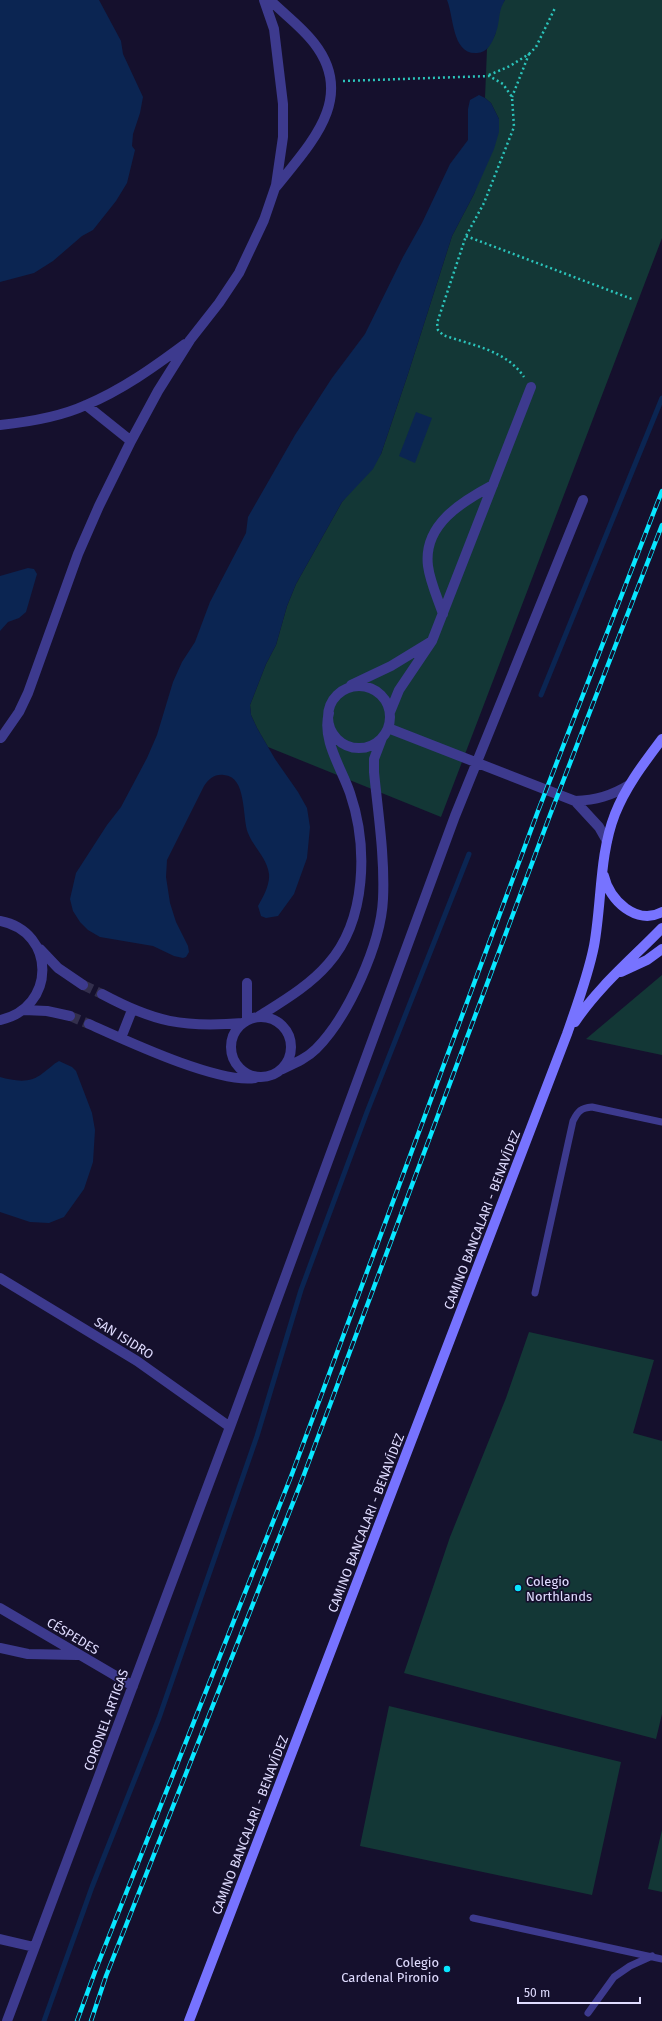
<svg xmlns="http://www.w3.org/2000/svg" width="662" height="2021" font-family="'Fira Sans',sans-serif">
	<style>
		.green { fill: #133736 }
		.water { fill: #0b2552 }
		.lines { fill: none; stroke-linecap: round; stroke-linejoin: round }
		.stream { stroke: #0b2552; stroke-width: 5 }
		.minor-tunnel { stroke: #332f4c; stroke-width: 10; stroke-dasharray: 10 5; stroke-linecap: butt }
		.path { stroke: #2bc4bb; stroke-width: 2.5; stroke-dasharray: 2 3; stroke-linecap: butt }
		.service { stroke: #3d3a8e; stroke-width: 7 }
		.minor { stroke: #3d3a8e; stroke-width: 10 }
		.secondary { stroke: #7773ff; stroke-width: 10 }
		.rail-casing { stroke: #08e6ff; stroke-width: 4.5 }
		.rail { stroke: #15102d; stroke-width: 3; stroke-dasharray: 9; stroke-linecap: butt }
		.poi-dot { fill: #08e6ff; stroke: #15102d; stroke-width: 1.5 }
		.labels { text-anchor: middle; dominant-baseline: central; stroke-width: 3.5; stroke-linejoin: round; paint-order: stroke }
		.street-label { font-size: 13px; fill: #e0dcff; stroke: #15102d }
		.poi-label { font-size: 13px; fill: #e0dcff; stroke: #15102d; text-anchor: start }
	</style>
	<rect width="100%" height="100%" fill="#15102d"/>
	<path class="green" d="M505 0H662V238L441 817 268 747 257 728 251 715 250 705 266 664 276 645 287 606 296 584 342 502 381 454 408 374 452 236 474 194 499 119 491 103 485 98 487 49 495 35 500 7Z
		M662 975V1055L586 1039Z
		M529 1332 654 1360 633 1433 662 1441V1714L656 1739 404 1673 450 1537 506 1398Z
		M389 1706 621 1762 592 1895 360 1846Z
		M662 1830V1892L648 1889Z"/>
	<path class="water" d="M0 0H99L121 41 123 54 143 97 140 113 133 134 132 146 135 150 127 183 116 201 93 230 82 236 53 261 34 273 0 282Z
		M447 0H505C497 13 501 21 495 35 492 43 487 53 477 53 452 55 454 17 447 0Z
		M479 95 485 98 491 103 499 119V132L494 149 474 194 452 236 408 374 381 454 373 469 342 502 296 584 287 606 276 645 266 664 250 705 251 715 257 728 275 759 298 792 307 808 310 827 307 858 294 894 278 916 266 918 261 916 258 906C263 897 270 885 269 874 267 858 254 848 248 833 242 818 247 776 224 775 214 774 210 778 204 786L167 860 166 877 170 903 176 922 188 946 189 952 186 957 183 958 174 956 153 946 100 937 88 930 80 922 73 911 70 899 76 873 107 825 121 807 147 758 157 735 173 682 182 662 195 642 210 602 246 533 248 517 295 435 332 378 365 334 403 257 422 223 450 164 468 140V109L470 100Z
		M416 412 432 418 415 463 399 456Z
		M28 568 34 569 37 574 26 612 19 618 8 622 0 631V576Z
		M59 1061 72 1067 76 1071 92 1113 95 1130 93 1162 84 1189 64 1217 49 1223 30 1222 0 1212V1077C15 1081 30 1084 43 1073 49 1069 53 1064 59 1061Z"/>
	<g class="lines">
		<path class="stream" d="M541 695 662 398
			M44 2021 92 1887 159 1718 257 1436 301 1290 367 1112 469 854"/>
		<path class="minor-tunnel" d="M83 985 102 994
			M70 1016 89 1024"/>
		<path class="path" d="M529 54 536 47 555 8
			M489 75 510 66 529 54 512 97
			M343 81 489 76 503 84 512 97 514 127 484 203 466 236 437 323 438 330 443 335C471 345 506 350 524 377
			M466 236 632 299"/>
		<path class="service" d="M535 1293 573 1121C578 1111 581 1108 592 1107L662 1122
			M473 1918 662 1959
			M588 2013 614 1977 630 1966 652 1956"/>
		<path class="minor" d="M270 0C284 14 302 27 314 43 357 98 310 144 276 187
			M86 405 131 441
			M0 425C29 422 60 417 86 405 122 390 154 367 185 344
			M443 614C438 599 430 582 428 566 423 525 461 502 493 485
			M432 641 531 387
			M351 685 391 666 432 641 399 690 390 712
			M328 717a31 31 0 1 1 62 0a31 31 0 1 1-62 0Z
			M388 728 575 801 599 827 607 841
			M1 738 19 712 28 693 78 554 99 506 131 441 158 391 190 340 219 303 239 273 264 220 276 185 283 137V104L274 29 264 0
			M575 801C596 800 611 796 629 785
			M0 921C57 932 56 1008 0 1020
			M40 949 58 968 83 985
			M247 983V1020
			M102 994C154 1022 183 1028 243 1023
			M24 1010 47 1011 70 1016
			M258 1017C283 1001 309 986 328 964 367 920 368 846 350 793 342 769 321 739 329 713
			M231 1047a30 30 0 1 1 60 0a30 30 0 1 1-60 0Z
			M89 1024C125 1040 218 1084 255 1078
			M121 1038 132 1010
			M280 1070C293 1064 306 1059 316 1049 348 1017 381 944 383 899 385 857 378 813 374 772V759L382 738
			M0 1278 137 1361 230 1427
			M0 1608 133 1686
			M0 1648 28 1654 77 1655
			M0 1939 34 1947
			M7 2021 230 1427 455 816 583 500"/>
		<path class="secondary" d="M604 876C609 900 637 926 662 912
			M621 972 647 960 662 949
			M575 1022C599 986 632 959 662 928
			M189 2021 567 1034C577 1005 588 976 594 946 602 902 599 855 615 814 626 786 644 763 662 739"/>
		<g class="rail-casing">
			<path id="rail" d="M77 2021 96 1969 292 1474 538 811 662 491
				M91 2021 106 1976 302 1480 550 815 662 525"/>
		</g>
		<use href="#rail" class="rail"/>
	</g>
	<g class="poi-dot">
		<circle cx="518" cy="1588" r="4"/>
		<circle cx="447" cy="1969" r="4"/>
	</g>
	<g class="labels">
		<g class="street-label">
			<text transform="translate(482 1220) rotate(-69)">CAMINO BANCALARI - BENAVÍDEZ</text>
			<text transform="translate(124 1338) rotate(32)">SAN ISIDRO</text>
			<text transform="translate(366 1523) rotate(-69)">CAMINO BANCALARI - BENAVÍDEZ</text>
			<text transform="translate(73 1636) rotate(31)">CÉSPEDES</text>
			<text transform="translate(106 1720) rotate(-70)">CORONEL ARTIGAS</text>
			<text transform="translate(250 1825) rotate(-69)">CAMINO BANCALARI - BENAVÍDEZ</text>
		</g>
		<g class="poi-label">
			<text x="526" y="1581">Colegio<tspan x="526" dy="15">Northlands</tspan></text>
			<text x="439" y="1962" text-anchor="end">Colegio<tspan x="439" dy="15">Cardenal Pironio</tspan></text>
		</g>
	</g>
	<path d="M518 1997v6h122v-6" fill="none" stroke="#e0dcff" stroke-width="2"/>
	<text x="524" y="1997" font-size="12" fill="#e0dcff" stroke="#15102d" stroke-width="3" paint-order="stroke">50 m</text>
</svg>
